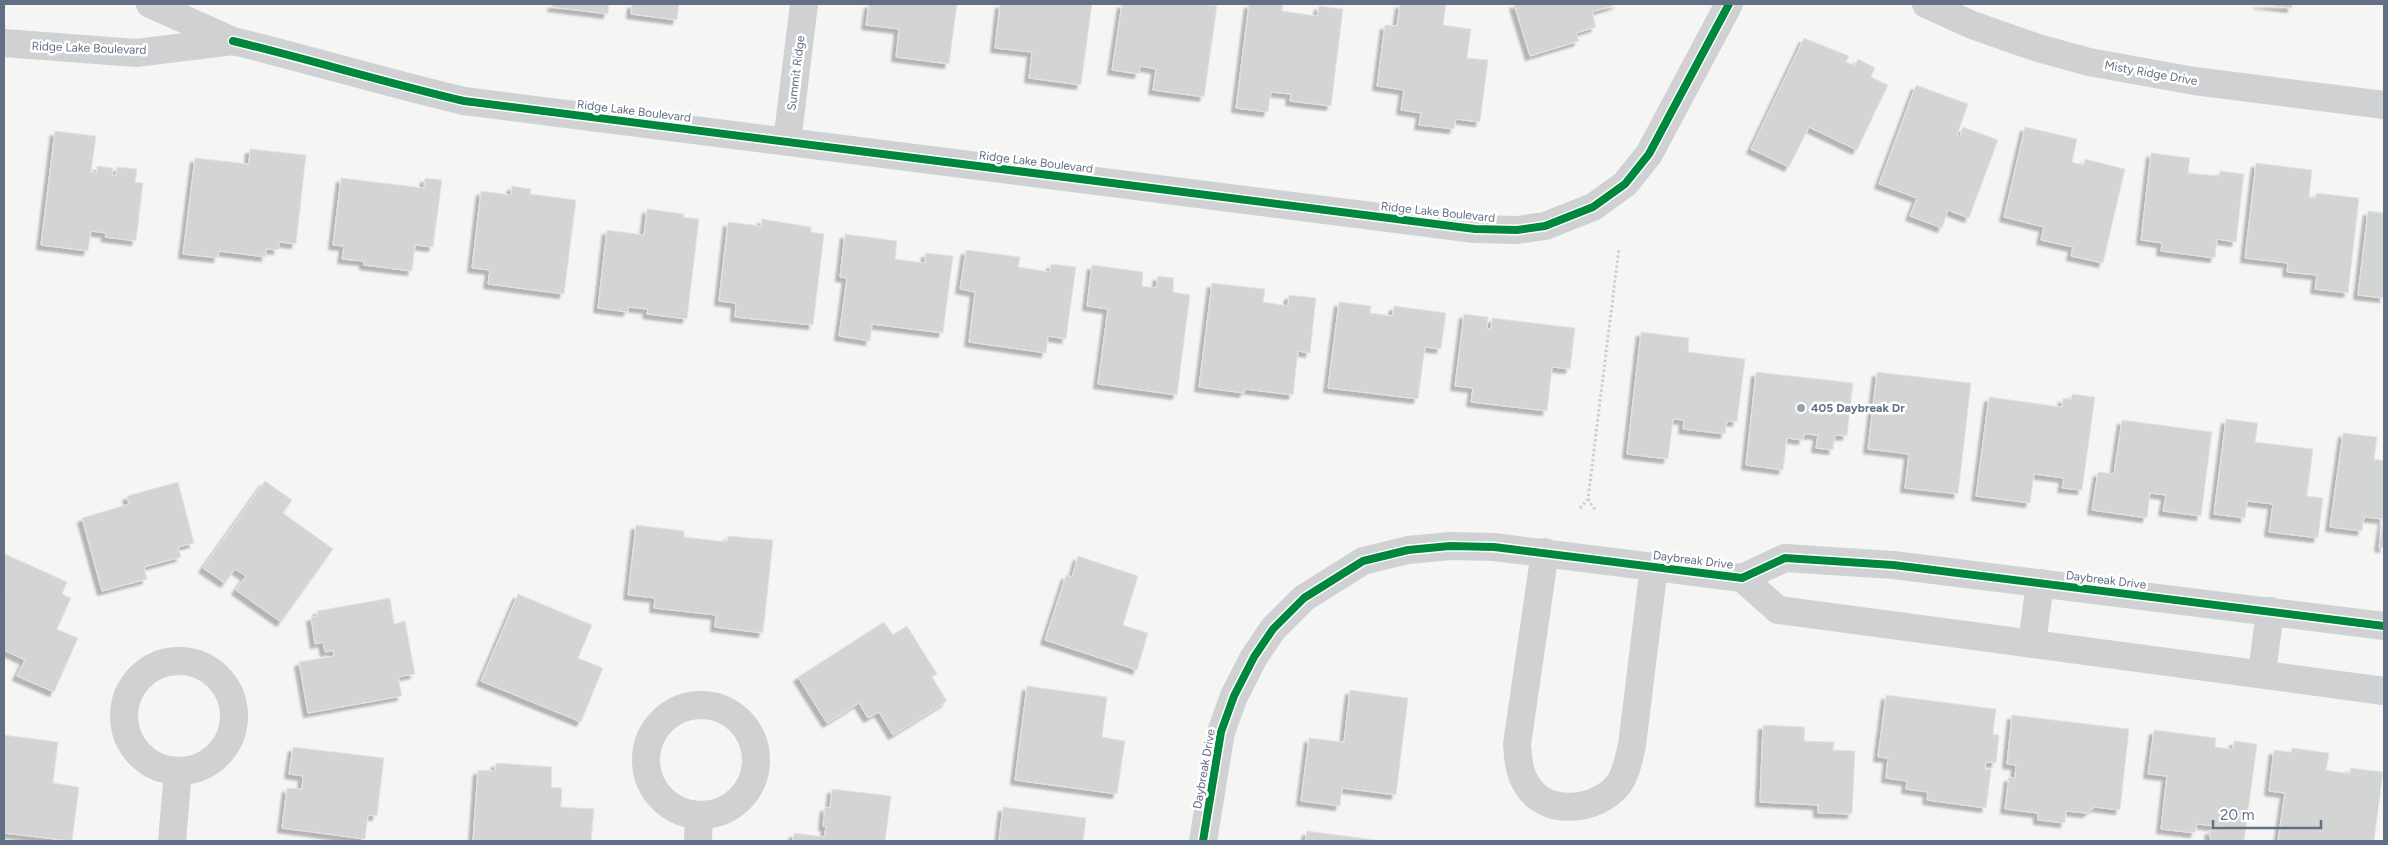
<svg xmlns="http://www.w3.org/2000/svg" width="2388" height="845" font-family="Figtree,sans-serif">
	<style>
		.building { fill: #d3d5d5; stroke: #e4e4e3; filter: url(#shadow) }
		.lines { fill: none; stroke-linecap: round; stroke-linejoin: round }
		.path { stroke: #cecece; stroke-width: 3; stroke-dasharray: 2.5 2.5; stroke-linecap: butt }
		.minor { stroke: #d0d1d2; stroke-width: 28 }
		.cycleway-casing { stroke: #fff; stroke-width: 11 }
		.cycleway { stroke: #00873e; stroke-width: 8 }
		.poi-dot { fill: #959fac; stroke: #fff; stroke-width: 2 }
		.labels { text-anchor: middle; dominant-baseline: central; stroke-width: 5; stroke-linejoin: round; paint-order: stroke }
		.street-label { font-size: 12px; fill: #627086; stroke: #fff }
		.poi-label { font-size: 12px; font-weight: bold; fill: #627086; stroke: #fff; text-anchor: start }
	</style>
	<defs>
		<filter id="shadow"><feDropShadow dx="-4.5" dy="4.5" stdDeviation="1" flood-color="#0004"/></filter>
	</defs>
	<rect width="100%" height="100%" fill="#f5f5f3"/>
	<path class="building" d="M553 4H609L608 14 552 7Z
		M632 4H679L677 20 631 14Z
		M869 4H957L949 64 896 57 899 29 866 25Z
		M1000 4H1092L1081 85 1029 78 1032 52 995 48Z
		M1122 4H1199L1217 6 1204 97 1153 90 1156 69 1140 66 1139 74 1112 70Z
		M1249 4H1283L1282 11 1317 16 1319 6 1343 9 1331 106 1290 101 1291 94 1271 92 1268 112 1236 108Z
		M1400 4H1446L1443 25 1471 29 1467 58 1488 60 1480 122 1456 119 1454 129 1419 125 1421 113 1401 110 1404 90 1377 86 1385 25 1397 26Z
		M1514 4H1618L1592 12 1596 27 1576 33 1579 41 1530 56Z
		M2258 4H2292V8Z
		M1804 38 1849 56 1846 62 1855 66 1858 59 1875 68 1871 77 1888 85 1857 150 1809 127 1789 167 1751 149Z
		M1916 85 1968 104 1957 135 1960 136 1963 127 1998 140 1969 218 1948 210 1942 228 1910 216 1917 198 1879 184Z
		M2025 127 2077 139 2072 162 2084 165 2085 159 2125 169 2103 263 2071 256 2073 247 2041 240 2044 227 2004 217Z
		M55 131 96 136 91 172 97 173V166L113 168 112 175 116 176 117 167 137 169 135 182 143 183 136 241 105 237 107 233 91 231 88 251 41 245Z
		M250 149 306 155 296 244 279 242 278 250 266 249V257L219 251 218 258 183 254 195 158 249 164Z
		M2151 153 2190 158 2188 173 2219 176 2220 171 2244 174 2236 242 2217 239 2215 258 2161 251 2162 243 2141 240Z
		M2256 163 2312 170 2309 197 2316 198V193L2359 198 2348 293 2315 289 2317 275 2287 272 2288 263 2245 258Z
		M341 178 424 188 425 178 442 180 433 247 415 245 412 271 364 265V261L342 259 344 246 333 245Z
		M512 186 531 189 530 194 576 200 564 294 488 284 490 270 472 268 481 191 511 195Z
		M647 209 684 214 683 217 699 219 687 319 647 314 648 309 628 307V312L598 308 607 230 644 235Z
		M2368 211 2384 213V298L2358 295Z
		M762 219 811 227V232L824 234 813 325 735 317 736 303 719 301 728 222 761 226Z
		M845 234 897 241 895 259 925 263 926 253 953 256 943 333 872 324 870 341 839 336 847 278 840 277Z
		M966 250 1020 257 1018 267 1050 272 1051 264 1076 267 1066 339 1048 336 1046 353 969 342 975 292 960 289Z
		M1092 265 1143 272 1142 286 1156 288 1158 276 1174 278 1173 292 1190 295 1177 395 1098 384 1108 309 1087 306Z
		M1212 283 1265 289 1263 302 1288 306 1289 295 1316 298 1310 353 1298 351 1293 395 1245 389 1244 393 1199 387Z
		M1339 302 1371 306 1370 313 1392 316 1394 306 1446 313 1441 349 1425 347 1418 399 1328 388Z
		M1464 314 1488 317 1487 329H1491L1492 318 1575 328 1570 369 1552 367 1547 411 1471 402 1473 388 1455 386Z
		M1641 332 1689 338 1688 352 1745 359 1737 422 1727 421 1725 434 1683 429 1684 420 1673 419 1668 459 1627 454Z
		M1756 372 1853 383 1847 436 1835 435 1833 450 1816 448 1818 435 1804 434 1803 440 1787 438 1783 470 1746 465Z
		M1877 372 1971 383 1958 494 1905 488 1909 454 1868 449Z
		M2072 394 2095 397 2082 490 2062 488 2064 478 2034 474 2030 503 1976 496 1989 397 2062 407 2063 398 2071 400Z
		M2226 419 2258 423 2255 442 2313 449 2307 496 2323 498 2318 538 2269 532 2273 504 2247 501 2245 518 2214 514Z
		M2122 420 2212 432 2201 516 2163 511 2166 495 2150 493 2147 518 2092 510 2098 472 2114 474Z
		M2343 433 2377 437 2374 459 2384 461V548L2379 547 2383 519 2364 517 2362 531 2330 527Z
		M265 481 292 500 283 513 333 549 281 622 236 590 246 576 235 569 225 583 203 568Z
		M178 482 194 543 178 547 181 557 144 567 147 579 102 591 82 518 129 504 127 496Z
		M636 525 684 531V537L727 542 728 536 773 540 763 633 715 627 716 615 654 608 655 598 628 595Z
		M5 554 67 582 62 594 71 598 57 629 78 638 54 692 17 676 25 660 4 650Z
		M1078 556 1138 576 1123 625 1148 633 1137 670 1045 640 1066 575 1072 577Z
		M518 594 592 625 578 658 603 668 581 722 481 681Z
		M390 598 394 624 405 621 415 674 398 677 402 696 308 713 299 662 334 656 333 650 325 652 323 642 315 644 311 617 318 616 317 611Z
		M884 622 893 635 907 626 937 674 932 677 947 701 893 735 879 712 868 718 859 703 827 723 798 677Z
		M1027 686 1107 697 1102 737 1125 741 1117 794 1015 780Z
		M1350 690 1408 698 1396 795 1342 788 1340 806 1301 801 1309 738 1344 742Z
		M1886 695 1996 709 1993 734 1999 735 1996 763 1986 762 1985 769 1991 770 1986 808 1927 800 1928 792 1906 789 1907 781 1886 778 1888 758 1878 757Z
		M2012 715 2129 729 2120 810 2095 807 2087 813 2066 811 2065 823 2038 820V813L2005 809 2009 777 2015 778 2016 765 2007 764Z
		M1763 725 1805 727 1804 741 1834 742 1833 750 1855 751 1852 814 1818 813V805L1760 802Z
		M2154 730 2216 738 2215 747 2233 749 2234 741 2257 744 2244 841H2211L2209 831 2223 827 2197 824 2195 833 2161 829 2167 776 2148 774Z
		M4 735 58 742 53 783 79 787 72 841 4 833Z
		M293 747 384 758 377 816 368 815 365 839 282 828 287 788 302 789 303 776 289 774Z
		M2292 748 2329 753 2326 770 2350 774V768L2383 772 2374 841H2278L2285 793 2269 791 2274 750 2291 752Z
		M496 763 552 767 551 787 562 788 561 807 594 809 591 841H473L478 770 495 771Z
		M832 789 891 796 885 841H793L794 833 824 837 826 827 823 826 825 807 830 808Z
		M1003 807 1086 818 1083 841H999Z
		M1307 831 1383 841H1305Z"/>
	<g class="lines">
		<path class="path" d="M1588 499 1595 510
			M1580 508 1588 499 1619 248"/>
		<path class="minor" d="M1926 4 1972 25 2038 48 2089 62 2194 81 2384 105
			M233 41C311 60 387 83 464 101L1475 229 1517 230 1545 226 1593 207 1625 184 1649 154 1729 4
			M4 43 136 53 233 41 150 4
			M787 142 804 4
			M1545 552 1517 744C1518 758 1519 773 1527 785 1546 817 1597 811 1618 785 1626 775 1629 758 1632 745L1654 566
			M1742 578 1778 610 2384 691
			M2032 644 2040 583
			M124 716a55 55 0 1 1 110 0a55 55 0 1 1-110 0Z
			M2262 673 2270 611
			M646 760a55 55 0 1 1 110 0a55 55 0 1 1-110 0Z
			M172 841 178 771
			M698 841 699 815
			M1203 841 1221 732 1234 696 1254 657 1273 629 1304 598 1363 561 1408 550 1450 546 1494 547 1742 578 1785 558 1893 565 2384 626"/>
		<g class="cycleway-casing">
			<path id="cycleway" d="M233 41C311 60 387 83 464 101L1475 229 1517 230 1545 226 1593 207 1625 184 1649 154 1729 4
				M1203 841 1221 732 1234 696 1254 657 1273 629 1304 598 1363 561 1408 550 1450 546 1494 547 1742 578 1785 558 1893 565 2384 626"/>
		</g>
		<use href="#cycleway" class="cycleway"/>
	</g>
	<circle class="poi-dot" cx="1801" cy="408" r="5"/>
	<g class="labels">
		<g class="street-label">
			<text transform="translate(89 48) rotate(2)">Ridge Lake Boulevard</text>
			<text transform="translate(796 73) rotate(-83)">Summit Ridge</text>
			<text transform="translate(2151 73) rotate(10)">Misty Ridge Drive</text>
			<text transform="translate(634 111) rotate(7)">Ridge Lake Boulevard</text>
			<text transform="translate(1036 162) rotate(7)">Ridge Lake Boulevard</text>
			<text transform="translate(1438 212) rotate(6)">Ridge Lake Boulevard</text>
			<text transform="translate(1693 560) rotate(7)">Daybreak Drive</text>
			<text transform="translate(2106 580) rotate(7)">Daybreak Drive</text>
			<text transform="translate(1204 769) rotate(-80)">Daybreak Drive</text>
		</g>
		<g class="poi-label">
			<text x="1811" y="408">405 Daybreak Dr</text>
		</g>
	</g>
	<rect width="2388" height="845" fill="none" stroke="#627086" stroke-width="10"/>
	<path d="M2213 820v8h108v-8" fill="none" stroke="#627086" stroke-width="2.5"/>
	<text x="2220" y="820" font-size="15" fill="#627086" stroke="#ffffff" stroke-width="4" paint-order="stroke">20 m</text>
</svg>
